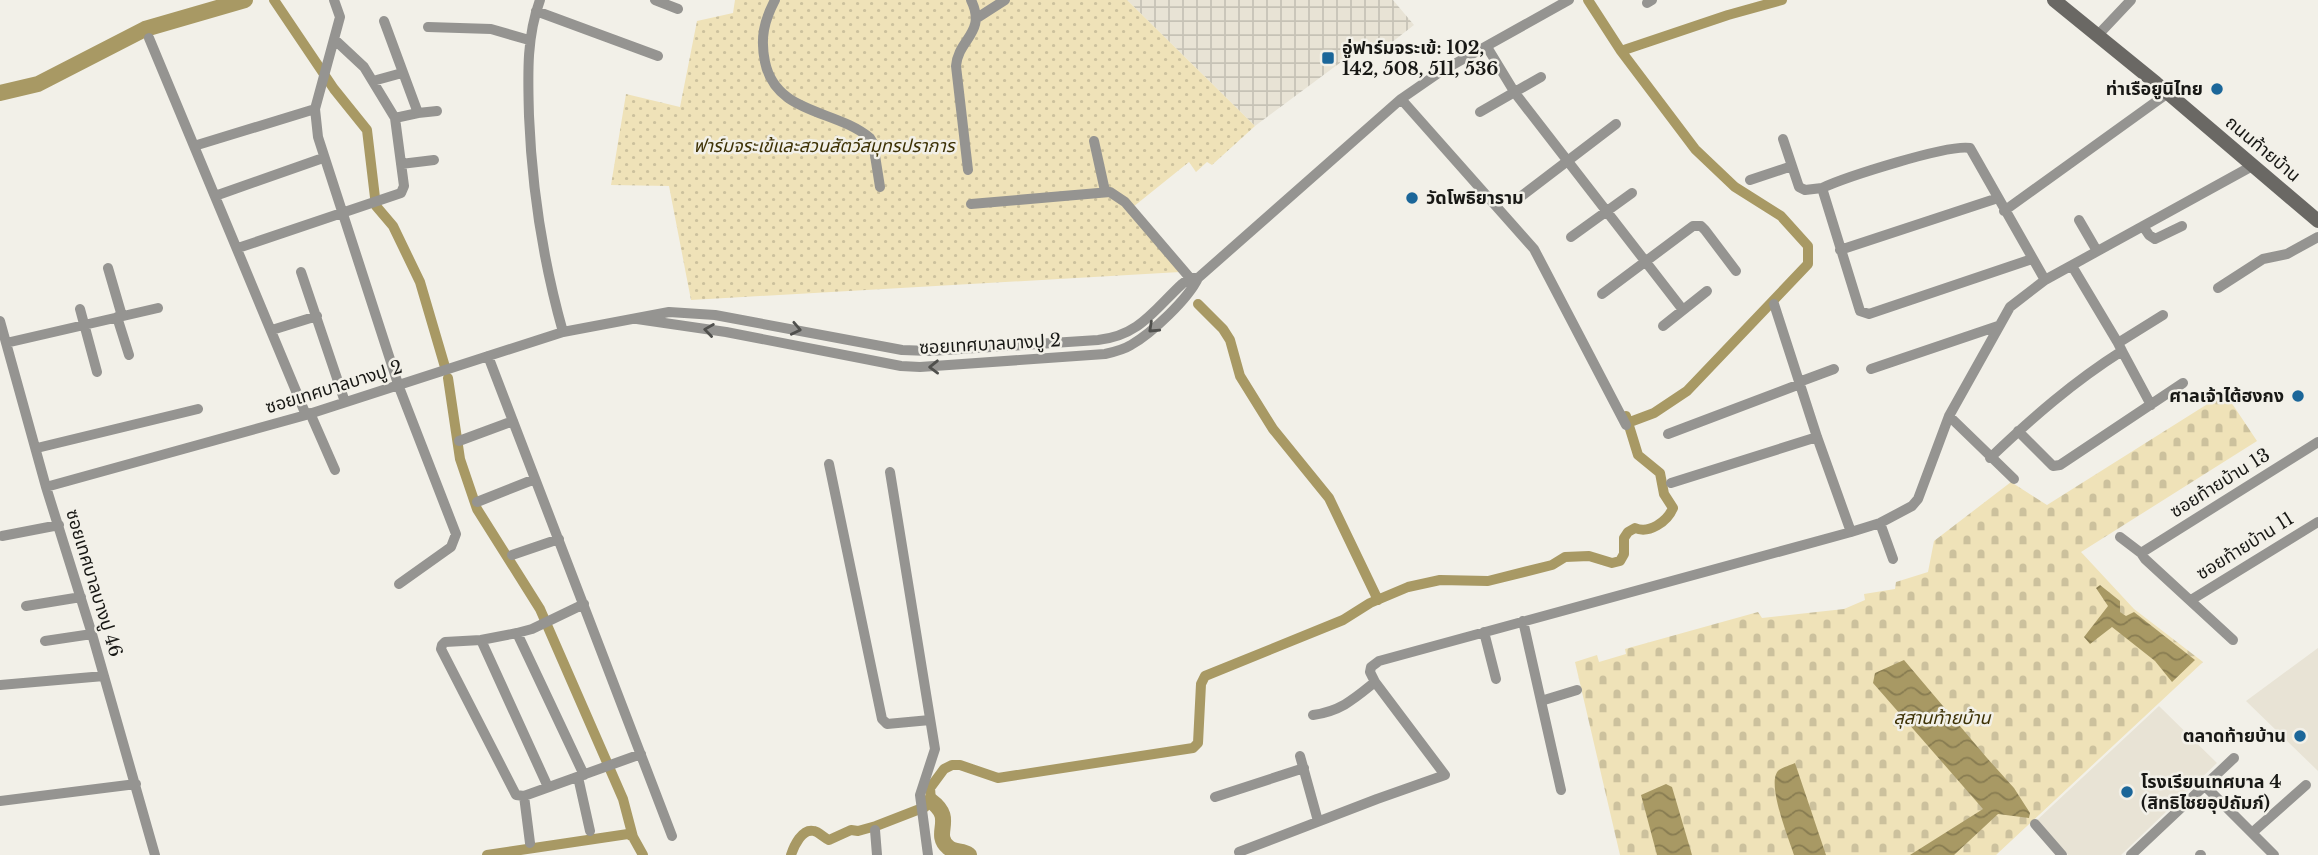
<svg xmlns="http://www.w3.org/2000/svg" width="2318" height="855" font-family="'Libre Baskerville','Noto Sans Thai',serif">
	<style>
		.built { fill: #e8e3d5 }
		.industrial { fill: url(#industrial-grid) }
		.cemetery { fill: url(#cemetery-stones) }
		.park { fill: url(#park-dots) }
		.water { fill: url(#water-waves) }
		.lines { fill: none; stroke-linecap: round; stroke-linejoin: round }
		.canal { stroke: #a89964; stroke-width: 10 }
		.river { stroke: #a89964; stroke-width: 16 }
		.street { stroke: #959491; stroke-width: 10 }
		.secondary { stroke: #6a6864; stroke-width: 14 }
		.oneway { stroke: #50504d }
		.poi-dot { fill: #1b6699; stroke: #f2f0e8; stroke-width: 2.5 }
		.labels { text-anchor: middle; dominant-baseline: central; stroke-width: 5; stroke-linejoin: round; paint-order: stroke }
		.poi-label { font-size: 18px; font-weight: bold; fill: #181815; stroke: #f2f0e8; text-anchor: start }
		.park-label { font-size: 18px; font-style: italic; fill: #3d3104; stroke: #f2f0e8 }
		.street-label { font-size: 18px; fill: #181815; stroke: #f2f0e8 }
	</style>
	<defs>
		<pattern id="industrial-grid" width="8" height="8" patternUnits="userSpaceOnUse" patternTransform="scale(1.75)"><rect width="8" height="8" fill="#e8e3d5"/><path d="M0 4h8M4 0v8" fill="none" stroke="#c6c2b6"/></pattern>
		<pattern id="cemetery-stones" width="16" height="16" patternUnits="userSpaceOnUse" patternTransform="scale(1.75)"><rect width="16" height="16" fill="#efe2b8"/><path d="M2 7V4a2 2 0 0 1 4 0v3zM10 15v-3a2 2 0 0 1 4 0v3z" fill="#ccc19d"/></pattern>
		<pattern id="park-dots" width="8" height="8" patternUnits="userSpaceOnUse" patternTransform="scale(1.75)"><rect width="8" height="8" fill="#efe2b8"/><path d="M2 2h.1M6 6h.1" fill="none" stroke="#ccc19d" stroke-width="1.8" stroke-linecap="round"/></pattern>
		<pattern id="water-waves" width="16" height="10" patternUnits="userSpaceOnUse" patternTransform="scale(1.75)"><rect width="16" height="10" fill="#a89964"/><path d="M0 5q4-4 8 0t8 0" fill="none" stroke="#887c51"/></pattern>
	</defs>
	<rect width="100%" height="100%" fill="#f2f0e8"/>
	<path class="built" d="M2318 648V771L2246 701Z
		M2159 706 2217 763 2121 855H2068L2037 820Z"/>
	<path class="industrial" d="M1127 0H1393L1414 25 1378 53 1368 42 1255 126Z"/>
	<path class="cemetery" d="M2225 393 2257 441 2081 552 2134 609 2203 662 1996 855H1620L1575 662 1597 655 1599 662 1626 654 1625 649 1758 612 1762 618 1844 609 1865 600 1864 594 1895 589 1896 582 1928 572 1934 541 2011 482 2047 505Z"/>
	<path class="park" d="M735 0H1127L1255 126 1212 165 1207 162 1196 172 1189 162 1128 211 1180 272 691 300 669 186 611 185 626 94 680 107 697 21 733 13Z"/>
	<path class="water" d="M2100 585 2120 601V612L2126 616 2134 612 2195 660 2172 682 2155 661 2112 627 2090 644 2084 637 2108 606 2096 588Z
		M1904 660 1987 758 2014 788 2030 813 2029 818 1998 814 1954 855H1910L1983 809 1873 683 1875 673Z
		M1795 763 1826 855H1794C1789 839 1765 781 1779 770 1783 767 1791 765 1795 763Z
		M1666 784 1672 787 1692 855H1657L1641 795Z"/>
	<g class="lines">
		<path class="canal" d="M274 0 334 89 367 130 376 206 393 226 420 282 445 367
			M1588 0 1621 51 1695 149 1735 187 1781 216 1808 246V264L1687 391 1654 413 1630 422
			M1621 51 1728 15 1782 0
			M1198 304 1223 329 1230 340 1240 376 1273 429 1329 498 1378 600
			M448 378 460 459 477 509 540 609 623 799 633 837
			M487 855 628 834 633 837 643 855
			M791 855C794 846 802 828 814 831 819 832 824 838 829 840L851 830 858 831 876 826 925 807 931 801 930 788 944 769 952 765H960L998 778 1193 748 1198 743 1201 684 1205 676 1343 620 1370 603 1408 587 1440 580 1488 581 1552 565 1565 557 1589 556 1612 563 1620 561 1624 554V538L1628 532 1635 528C1649 534 1667 522 1673 508L1664 494 1660 473 1638 455 1626 416"/>
		<path class="river" d="M0 93 38 84 145 29 245 0
			M931 801C956 819 932 833 948 847 954 853 962 850 969 855"/>
		<path class="street" d="M334 0 340 17 315 109 318 137 399 387 456 534 451 547 399 584
			M540 0C526 38 528 77 529 116 532 189 543 261 563 332
			M655 0 678 9
			M775 0C764 21 760 38 765 62 776 115 836 109 870 138L873 143 880 187
			M1647 3 1652 0
			M536 11 658 56
			M977 18 1005 0
			M428 27 491 29 529 40
			M2097 36 2131 0
			M149 38 306 415
			M334 39 364 67 395 118 418 113 384 21
			M1487 47 1515 93 1683 310
			M373 81 402 73
			M1401 99 1534 249 1626 425
			M1480 112 1541 77
			M418 113 437 111
			M1783 139 1799 187 1805 190 1822 188
			M1094 141 1105 191
			M194 146 315 109
			M401 164 434 160
			M968 170 956 66C958 39 987 33 971 0
			M1750 180 1792 166
			M215 196 323 158
			M1515 201 1616 124
			M971 204 1110 192 1125 202 1190 278
			M2004 211 2168 93
			M2079 220 2097 251
			M2143 226 2149 235 2155 239 2182 226
			M1571 237 1632 193
			M238 248 401 193 404 186 395 118
			M1840 250 1998 198
			M2032 259 1869 314 1860 311 1822 188C1846 177 1948 144 1970 148L2045 280
			M2072 266 2118 343
			M108 268 122 316
			M301 272 345 402
			M2218 288 2263 259 2287 254 2318 237
			M1602 294 1693 226H1701L1705 230 1736 271
			M1774 304 1817 437 1851 532
			M80 309 97 372
			M117 317 129 355
			M637 319 726 332 901 366 920 367 1105 354C1114 352 1123 350 1131 345 1152 333 1188 299 1198 278L1401 99 1440 72 1569 0
			M0 321 46 487 92 634 155 855
			M1663 326 1707 291
			M272 330 317 316
			M6 343 158 308
			M2122 351 2151 405
			M488 356 672 836
			M1871 369 1998 326
			M1799 382 1834 369
			M310 413 335 470
			M1949 416 2014 479
			M2018 431 2053 466 2060 465 2183 383
			M1668 434 1800 384
			M459 441 513 421
			M37 448 198 409
			M1990 458C2032 418 2073 382 2122 351L2118 343 2163 315
			M829 464 882 719 887 724 930 720
			M890 472 935 749 920 795 928 855
			M1671 483 1817 437
			M46 487 306 415 563 332 669 312 715 315 902 350 930 351 1098 340C1139 336 1154 310 1182 284L1190 278H1198
			M477 502 535 479
			M1880 523 1893 559
			M2 536 59 525
			M2120 537 2141 553 2145 559 2233 640
			M2141 553 2318 442
			M512 555 559 539
			M2191 600 2318 522
			M584 604 532 629 517 633 481 640 445 642 442 645 441 649 516 795 524 796 641 754
			M26 606 81 597
			M1523 621 1561 790
			M1484 632 1496 679
			M517 633 584 775
			M481 640 548 787
			M45 641 92 634
			M0 685 104 676
			M1541 701 1577 690
			M1313 715C1341 711 1354 699 1375 682
			M1300 756 1318 821
			M578 777 590 831
			M2206 787 2274 855
			M524 796 530 843
			M1215 797 1304 768
			M0 801 136 784
			M2035 824 2062 855
			M875 830 877 855
			M2253 832 2306 785
			M1239 852 1377 799 1445 775 1375 682 1370 672 1371 667 1379 661 1851 532 1880 523 1912 506 1918 499 1949 416 2010 307 2045 280 2254 165
			M2131 855 2234 758
			M2200 855H2201"/>
		<path class="secondary" d="M2054 0 2156 83 2318 221"/>
	</g>
	<defs><path id="oneway-chevron" d="M-2-3.5L2.5 0L-2 3.5" fill="none" stroke-width="1.6" stroke-linecap="round" stroke-linejoin="round" transform="scale(1.75)"/></defs>
	<g class="oneway">
		<use href="#oneway-chevron" transform="translate(1153 328) rotate(137)"/>
		<use href="#oneway-chevron" transform="translate(796 329) rotate(12)"/>
		<use href="#oneway-chevron" transform="translate(709 330) rotate(-172)"/>
		<use href="#oneway-chevron" transform="translate(934 367) rotate(179)"/>
	</g>
	<g class="poi-dot">
		<rect x="1321" y="51" width="14" height="14" rx="3.5"/>
		<circle cx="2217" cy="89" r="7"/>
		<circle cx="1412" cy="198" r="7"/>
		<circle cx="2298" cy="396" r="7"/>
		<circle cx="2300" cy="736" r="7"/>
		<circle cx="2127" cy="792" r="7"/>
	</g>
	<g class="labels">
		<g class="poi-label">
			<text x="1342" y="48">อู่ฟาร์มจระเข้: 102,<tspan x="1342" dy="21">142, 508, 511, 536</tspan></text>
			<text x="2203" y="89" text-anchor="end">ท่าเรือยูนิไทย</text>
			<text x="1426" y="198">วัดโพธิยาราม</text>
			<text x="2284" y="396" text-anchor="end">ศาลเจ้าไต้ฮงกง</text>
			<text x="2286" y="736" text-anchor="end">ตลาดท้ายบ้าน</text>
			<text x="2141" y="782">โรงเรียนเทศบาล 4<tspan x="2141" dy="21">(สิทธิไชยอุปถัมภ์)</tspan></text>
		</g>
		<g class="park-label">
			<text x="824" y="146">ฟาร์มจระเข้และสวนสัตว์สมุทรปราการ</text>
			<text x="1942" y="718">สุสานท้ายบ้าน</text>
		</g>
		<g class="street-label">
			<text transform="translate(2263 149) rotate(40)">ถนนท้ายบ้าน</text>
			<text transform="translate(990 344) rotate(-3)">ซอยเทศบาลบางปู 2</text>
			<text transform="translate(334 387) rotate(-17)">ซอยเทศบาลบางปู 2</text>
			<text transform="translate(2220 483) rotate(-32)">ซอยท้ายบ้าน 13</text>
			<text transform="translate(2245 546) rotate(-32)">ซอยท้ายบ้าน 11</text>
			<text transform="translate(94 583) rotate(73)">ซอยเทศบาลบางปู 46</text>
		</g>
	</g>
</svg>
